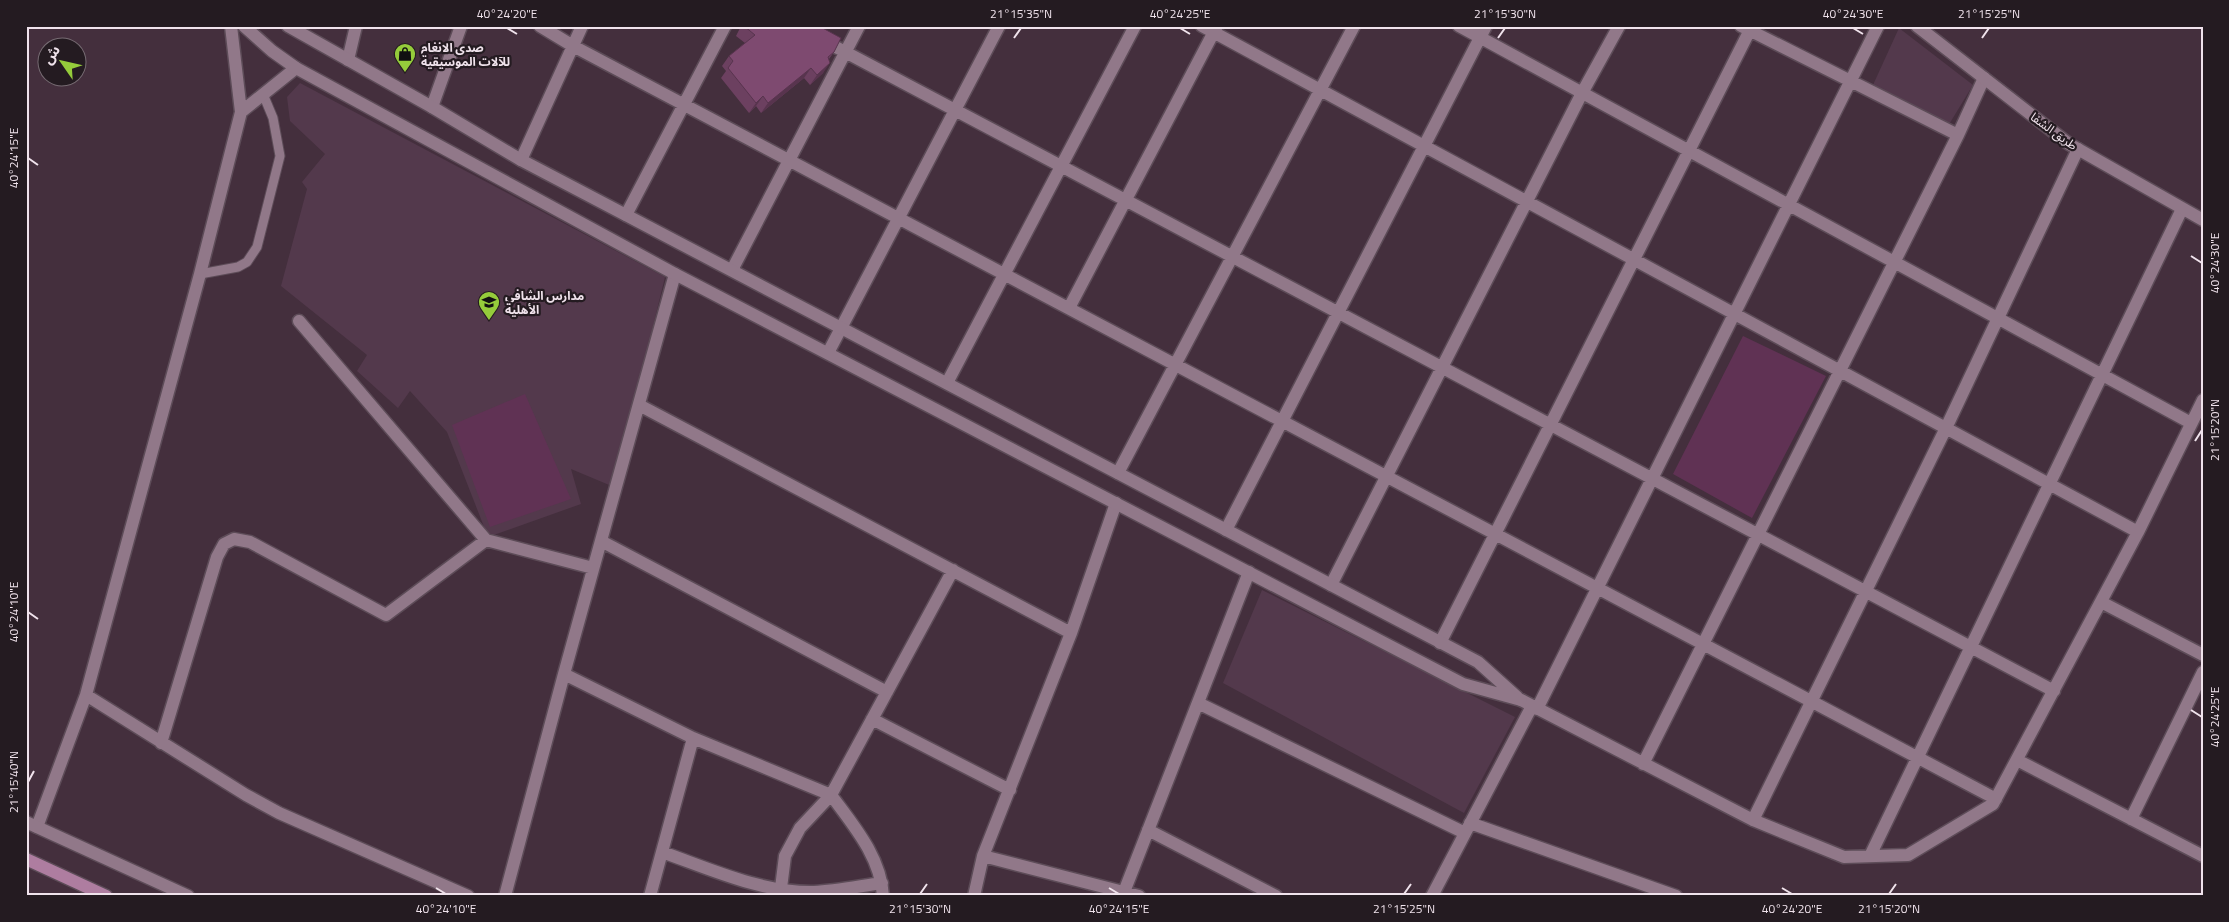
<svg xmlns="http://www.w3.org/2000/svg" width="2229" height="922" font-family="'Titillium Web','Noto Sans Arabic',sans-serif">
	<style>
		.built { fill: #53394c }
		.green { fill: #603254 }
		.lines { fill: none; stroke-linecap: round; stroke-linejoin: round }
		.service-casing { stroke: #5d4c58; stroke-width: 11 }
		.minor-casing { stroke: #5d4c58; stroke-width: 15 }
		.tertiary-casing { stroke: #5d4c58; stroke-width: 15 }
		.secondary-casing { stroke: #5d4c58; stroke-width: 15 }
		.service { stroke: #917889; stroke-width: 9 }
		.minor { stroke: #917889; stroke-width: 12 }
		.tertiary { stroke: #917889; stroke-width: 12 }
		.secondary { stroke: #ae7da0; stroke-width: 12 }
		.wall { fill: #6c4060 }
		.shaded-wall { fill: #58344e }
		.building { fill: #7e4a70; stroke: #58344e }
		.ticks { fill: none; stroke: #f0e3ec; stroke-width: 2 }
		.labels { text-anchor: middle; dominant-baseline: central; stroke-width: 4.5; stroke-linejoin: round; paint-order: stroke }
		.poi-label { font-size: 12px; font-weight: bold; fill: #f0e3ec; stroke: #241b21; text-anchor: start }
		.street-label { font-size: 12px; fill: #f0e3ec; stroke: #241b21 }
		.neatline { fill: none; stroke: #f0e3ec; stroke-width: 2 }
		.ticks-label { font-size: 12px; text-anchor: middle; fill: #f0e3ec }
	</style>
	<rect width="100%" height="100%" fill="#442f3d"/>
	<path class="built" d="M1899 28 1973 85 1948 126 1873 85Z
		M300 83 665 277 614 487 571 469 581 504 488 537 447 432 410 391 398 408 357 371 367 355 281 286 307 189 302 182 325 154 290 121 287 97Z
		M1262 590 1515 717 1464 813 1223 683Z"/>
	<path class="green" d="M1743 336 1826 376 1752 518 1673 474Z
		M525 394 571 499 490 527 452 425Z"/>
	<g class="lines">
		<g class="service-casing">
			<path id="service" d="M200 274 238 267 247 262 257 247 280 156 273 118 263 94"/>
		</g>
		<g class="minor-casing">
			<path id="minor" d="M540 26 573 46 1996 799
				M796 26 2054 691
				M1202 26 2138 532
				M1459 26 2191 423
				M1741 26 1958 135
				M348 60 356 26
				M432 107 461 26
				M241 112 296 68
				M521 160 582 26
				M626 215 725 26
				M732 270 859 26
				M1069 308 1217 26
				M299 321 486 540
				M828 353 999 26
				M947 383 1135 26
				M639 405 1071 633
				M1118 473 1354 26
				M1226 530 1486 26
				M601 541 887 692
				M1331 585 1582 93 1619 26
				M2101 602 2203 655
				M1440 643 1752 26
				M564 674 693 738 831 795 953 570
				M86 695 246 795 279 813 468 896
				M1521 700 1753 820 1844 857 1908 855 1993 804 2138 532 2203 400
				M1198 703 1465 833
				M1537 709 1878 26
				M872 719 1010 790
				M161 743 217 557 224 544 234 539 250 542 386 615 486 540 593 568
				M2017 760 2203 856
				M1643 764 1958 135 1984 78
				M2131 819 2203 672
				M1753 820 1946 428 2078 149
				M1470 823 1676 896
				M37 827 86 695 200 274 241 112 231 26
				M1148 830 1276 896
				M662 852C710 869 762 893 814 892 836 891 860 886 882 883
				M983 856 1139 896
				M1870 856 2182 209
				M781 888 785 856 800 828 831 795C853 825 881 857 883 896
				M1124 892 1249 572
				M505 896 564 674 675 274
				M650 896 693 738
				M974 896 983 856 1071 633 1116 503
				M1432 896 1532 706"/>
		</g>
		<g class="tertiary-casing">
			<path id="tertiary" d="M244 26 272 51 296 68 675 274 1463 684 1521 700
				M288 26 432 107 521 160 1478 662 1517 697
				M1917 26 2069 144 2203 220
				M26 822 188 896"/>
		</g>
		<g class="secondary-casing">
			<path id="secondary" d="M26 859 106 896"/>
		</g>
		<use href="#service" class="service"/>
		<use href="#minor" class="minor"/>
		<use href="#tertiary" class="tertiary"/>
		<use href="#secondary" class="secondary"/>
	</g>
	<path class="wall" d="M741 26H819L834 52 829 59 823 73 810 85 804 78 761 113 756 106 749 113 721 78 726 71 722 66 729 56 745 43 736 36Z"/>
	<path class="shaded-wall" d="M830 63 823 73 810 85 817 75Z
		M811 68 804 78 761 113 768 103Z
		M763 96 756 106 749 113 756 103Z"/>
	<path class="building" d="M744 26H819L841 38 834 52 828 57 830 63 817 75 811 68 768 103 763 96 756 103 728 68 733 61 729 56 755 35Z"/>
	<path class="ticks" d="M507 28 517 34M1180 28 1190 34M1853 28 1863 34M1014 38 1021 28M1498 38 1505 28M1982 38 1989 28M28 158 38 165M2191 256 2202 263M2195 441 2202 430M28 612 38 619M2191 710 2202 717M28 782 34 771M436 888 446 894M1109 888 1119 894M1782 888 1792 894M920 894 927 884M1404 894 1411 884M1889 894 1896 884"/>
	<defs>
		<g id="shop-pin" transform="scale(1.125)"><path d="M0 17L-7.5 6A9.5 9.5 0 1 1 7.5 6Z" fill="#95cc3b" stroke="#241b21"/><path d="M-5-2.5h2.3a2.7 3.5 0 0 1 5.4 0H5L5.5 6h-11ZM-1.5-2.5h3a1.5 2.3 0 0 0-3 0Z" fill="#111"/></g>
		<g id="school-pin" transform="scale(1.125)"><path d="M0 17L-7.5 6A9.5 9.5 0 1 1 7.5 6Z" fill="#95cc3b" stroke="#241b21"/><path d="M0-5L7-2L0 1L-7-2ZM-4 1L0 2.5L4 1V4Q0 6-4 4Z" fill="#111"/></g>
	</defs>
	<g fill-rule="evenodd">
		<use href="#shop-pin" x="405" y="54"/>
		<use href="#school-pin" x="489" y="302"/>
	</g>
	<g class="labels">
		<g class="poi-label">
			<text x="421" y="47">صدى الانغام<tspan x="421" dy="14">للآلات الموسيقية</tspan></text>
			<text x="505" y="295">مدارس الشافي<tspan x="505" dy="14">الأهلية</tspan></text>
		</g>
		<g class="street-label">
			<text transform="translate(2054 131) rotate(36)">طريق الشفا</text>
		</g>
	</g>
	<rect width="2229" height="922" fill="none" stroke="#241b21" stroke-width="55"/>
	<g transform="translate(62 62) rotate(304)"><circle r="24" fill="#241b21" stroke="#766b72"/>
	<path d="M0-4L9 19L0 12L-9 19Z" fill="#95cc3b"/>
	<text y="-8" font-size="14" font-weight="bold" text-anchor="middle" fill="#f0e3ec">ش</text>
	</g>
	<rect x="28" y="28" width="2174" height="866" class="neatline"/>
	<g class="ticks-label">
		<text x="507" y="18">40°24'20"E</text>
		<text x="1021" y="18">21°15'35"N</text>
		<text x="1180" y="18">40°24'25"E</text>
		<text x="1505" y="18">21°15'30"N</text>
		<text x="1853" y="18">40°24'30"E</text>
		<text x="1989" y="18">21°15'25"N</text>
		<text transform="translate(14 158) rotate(-90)" y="4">40°24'15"E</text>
		<text transform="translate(2215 263) rotate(-90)" y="4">40°24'30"E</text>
		<text transform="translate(2215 430) rotate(-90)" y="4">21°15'20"N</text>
		<text transform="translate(14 612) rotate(-90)" y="4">40°24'10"E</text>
		<text transform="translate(2215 717) rotate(-90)" y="4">40°24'25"E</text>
		<text transform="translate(14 782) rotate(-90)" y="4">21°15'40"N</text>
		<text x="446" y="913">40°24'10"E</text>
		<text x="920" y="913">21°15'30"N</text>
		<text x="1119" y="913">40°24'15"E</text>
		<text x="1404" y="913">21°15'25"N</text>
		<text x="1792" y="913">40°24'20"E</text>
		<text x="1889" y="913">21°15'20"N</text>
	</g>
</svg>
